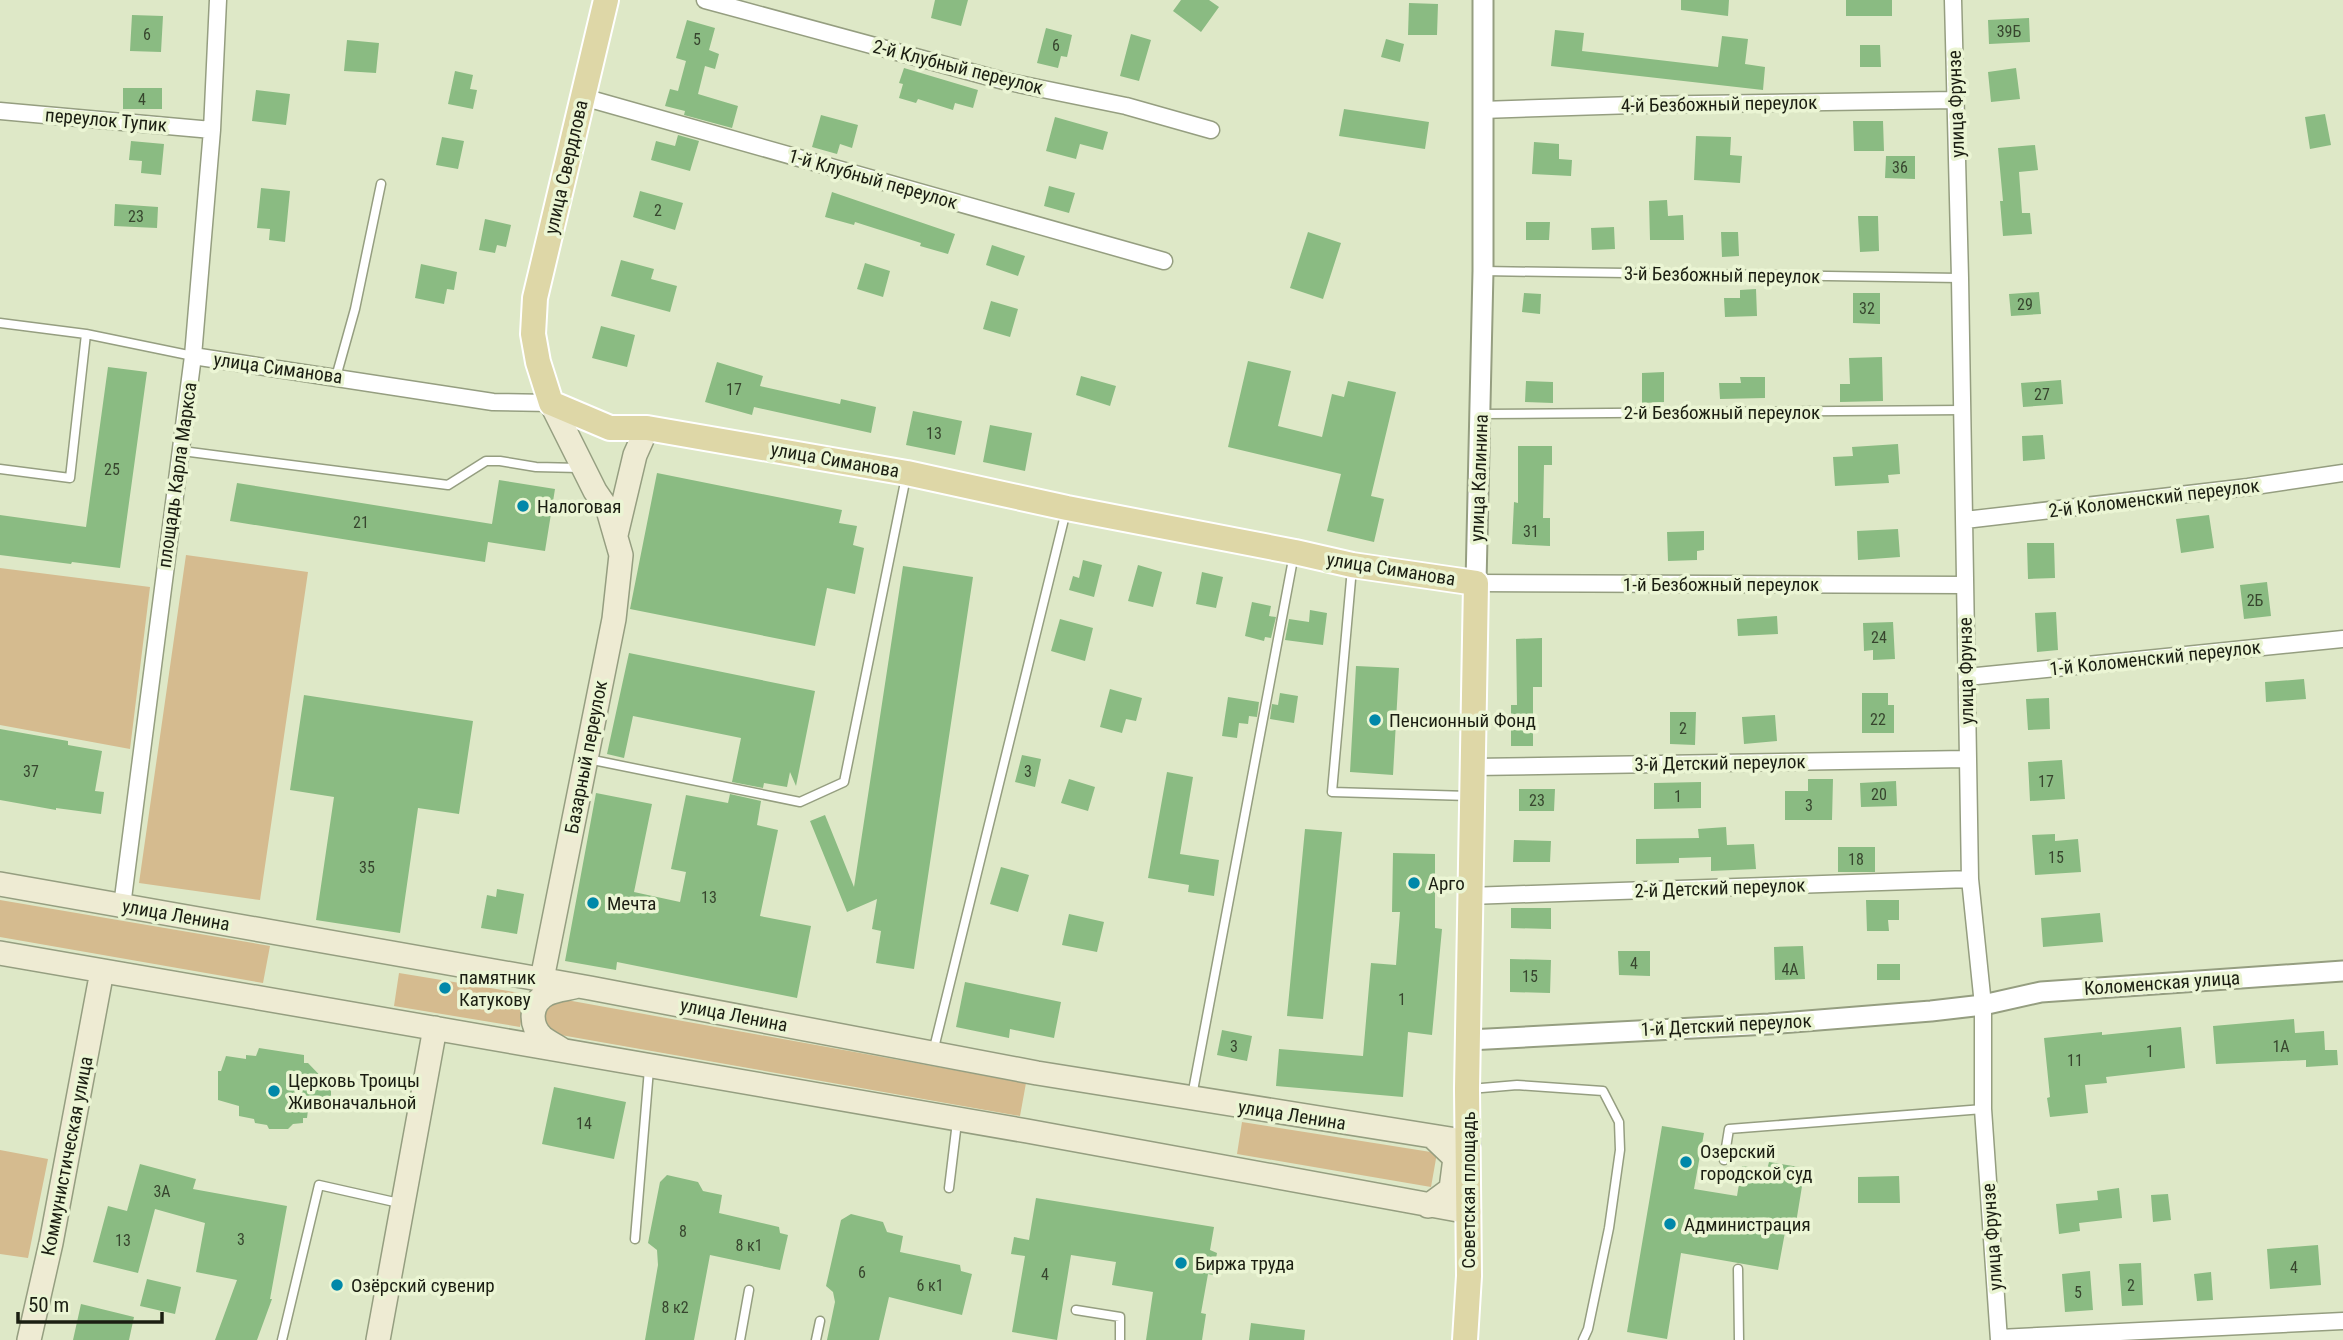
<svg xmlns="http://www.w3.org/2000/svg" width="2343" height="1340" font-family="'Roboto Condensed',sans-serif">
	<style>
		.green { fill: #d5bb8f }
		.building { fill: #8abb82 }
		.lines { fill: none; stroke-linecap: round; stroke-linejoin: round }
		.service-casing { stroke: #959e80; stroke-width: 11 }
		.minor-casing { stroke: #959e80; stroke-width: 19 }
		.tertiary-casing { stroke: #959e80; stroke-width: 23 }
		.secondary-casing { stroke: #959e80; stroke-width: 26 }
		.primary-casing { stroke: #fff; stroke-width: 28 }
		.service { stroke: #fff; stroke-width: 8 }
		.minor { stroke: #fff; stroke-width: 16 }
		.tertiary { stroke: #fff; stroke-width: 19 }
		.secondary { stroke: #eeebd3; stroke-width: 23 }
		.primary { stroke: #ded7a7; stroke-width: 24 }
		.poi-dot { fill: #0088a9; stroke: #ebf5d4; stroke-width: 2.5 }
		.labels { text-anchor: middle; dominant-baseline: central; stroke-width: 7; stroke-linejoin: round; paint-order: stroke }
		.number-label { font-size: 16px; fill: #37452e }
		.street-label { font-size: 19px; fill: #1b1e12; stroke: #ebf5d4 }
		.poi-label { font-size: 19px; fill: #1b1e12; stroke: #ebf5d4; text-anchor: start }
	</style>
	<rect width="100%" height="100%" fill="#dee8c7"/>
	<path class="green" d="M186 555 308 572 260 900 139 883Z
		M0 568 150 587 130 749 0 725Z
		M0 900 270 946 263 983 0 937Z
		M399 973 526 994 520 1027 394 1006Z
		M561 999 1026 1083 1020 1116 555 1034 547 1031 541 1010Z
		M1242 1122 1437 1153 1431 1187 1237 1154Z
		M0 1150 48 1159 28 1258 0 1254Z"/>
	<path class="building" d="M935 0H968L961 26 931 18Z
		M1181 0H1209L1219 7 1201 32 1173 11Z
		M1681 0H1729L1728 16 1681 10Z
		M1846 0H1892V16H1846Z
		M1409 3 1438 4 1437 35H1408Z
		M132 15 163 16 161 52 130 51Z
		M2029 18 2030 42 1989 44 1988 20Z
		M687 20 715 28 709 50 719 54 715 69 705 66 698 94 738 106 732 128 684 115 685 111 665 106 670 89 678 91 686 61 676 58Z
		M1046 28 1072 35 1067 57 1061 56 1058 68 1037 63Z
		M1555 30 1584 33 1582 51 1718 67 1722 36 1748 39 1745 64 1765 67 1763 90 1551 66Z
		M1131 34 1151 40 1139 81 1120 76Z
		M1386 39 1404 44 1400 62 1381 57Z
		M347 40 379 43 376 73 344 71Z
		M1860 45H1880L1881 67H1860Z
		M904 68 978 90 973 108 955 103 953 110 918 99 916 103 899 98 903 84 899 83Z
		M2016 68 2020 99 1991 102 1988 72Z
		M455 71 473 75 470 89 477 90 473 109 448 104Z
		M123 88H162V109H123Z
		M256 90 290 94 286 125 252 121Z
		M1344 109 1429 122 1425 149 1339 136Z
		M2325 114 2331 145 2310 149 2305 117Z
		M821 115 858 125 852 148 840 144 837 154 812 147Z
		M1055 117 1108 132 1103 150 1080 144 1076 159 1046 151Z
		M1853 121H1883L1884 151H1854Z
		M678 135 699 141 690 171 651 160 656 141 675 146Z
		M1696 136 1731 137 1730 155 1742 156 1740 183 1694 180Z
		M442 137 464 141 458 169 436 165Z
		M131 141 164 144 161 175 141 173 142 161 129 160Z
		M1534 142 1559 144V159L1572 160 1571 176 1532 174Z
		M2035 145 2038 170 2019 172 2022 213H2030L2032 234 2003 236 2000 201H2003L1998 148Z
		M1886 156H1915V179L1885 178Z
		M1049 186 1075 193 1069 213 1044 206Z
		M261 188 290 191 285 242 269 240 270 229 257 228Z
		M640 191 683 203 675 230 633 217Z
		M832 192 955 234 948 254 920 246 921 243 855 222 854 225 825 217Z
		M1667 200 1668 216 1683 215 1684 240H1650L1649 201Z
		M115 204 158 207 157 228 114 226Z
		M1858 216H1878L1879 251 1860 252Z
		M485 219 511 225 506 247 497 245 495 253 479 250Z
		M1526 222H1550L1549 240H1526Z
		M1614 227 1615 249 1592 250 1591 228Z
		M1308 232 1341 243 1323 299 1290 288Z
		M1721 232H1738L1739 256 1722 257Z
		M992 245 1025 256 1018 276 986 265Z
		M621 260 654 269 651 279 677 286 670 312 611 296Z
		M865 263 890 271 883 297 857 289Z
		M421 264 457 272 454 290 447 289 444 304 415 298Z
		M1756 289 1757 316 1725 317 1724 298H1740V290Z
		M2039 292 2041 314 2011 316 2009 294Z
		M1524 293 1541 294 1540 314 1522 312Z
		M1853 293H1880V324L1853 323Z
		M991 301 1018 309 1010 337 983 329Z
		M601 326 635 335 627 367 592 358Z
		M1882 357 1883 401 1840 402V384H1850L1849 358Z
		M1248 361 1291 371 1278 426 1322 437 1332 394 1344 397 1348 381 1396 392 1371 496 1384 499 1374 542 1327 531 1341 474 1228 447Z
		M717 362 763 376 760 386 840 404 841 399 876 407 871 433 754 407 752 415 705 402Z
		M108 367 147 372 120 568 72 562 71 564 0 555V515L86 527Z
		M1664 372V402L1642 403V373Z
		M1081 376 1116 386 1110 406 1076 395Z
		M1740 377H1765V398L1720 399 1719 383H1741Z
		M2061 380 2063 404 2023 407 2021 383Z
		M1526 381 1553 382V403L1525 402Z
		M913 411 962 421 955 455 906 445Z
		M990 425 1032 433 1025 471 983 462Z
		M2043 435 2045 459 2023 461 2022 436Z
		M1898 444 1900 474 1888 475 1889 483 1835 486 1833 457 1853 456 1852 447Z
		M1518 446H1552V465H1544L1543 518H1550V546L1512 544 1514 502 1518 503Z
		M657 473 842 510 839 523 857 526 853 545 864 548 855 594 827 588 815 646 630 609Z
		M499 480 555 489 545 551 488 542 485 562 230 521 237 483 492 524Z
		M2209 515 2214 548 2181 553 2176 519Z
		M1898 529 1900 557 1858 560 1857 531Z
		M1704 531V550L1697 551V560L1668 561 1667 532Z
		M2027 543H2054L2055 578 2028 579Z
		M1083 560 1102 565 1094 597 1069 590 1073 576 1079 578Z
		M1138 565 1162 572 1153 607 1128 601Z
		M903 566 973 577 914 969 876 963 881 931 872 929 877 899 847 912 810 821 825 815 854 887Z
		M1202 572 1223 577 1216 608 1196 604Z
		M2267 582 2271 616 2244 619 2240 585Z
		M1252 602 1271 606 1269 616 1276 617 1271 638 1265 637 1264 641 1245 636Z
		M1310 610 1327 613 1323 645 1285 640 1289 619 1309 622Z
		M2056 612 2058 650 2037 652 2035 613Z
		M1777 616 1778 634 1738 636 1737 619Z
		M1060 619 1093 628 1085 661 1051 651Z
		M1893 622 1895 659 1873 660V650L1864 651 1863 623Z
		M1542 638V687H1533V746H1511V705H1517L1516 639Z
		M629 653 815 691 796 786 790 772 787 787 764 783 763 788 732 782 741 738 633 716 624 758 607 754Z
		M1356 666 1399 668 1393 775 1350 772Z
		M2304 679 2306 699 2266 702 2265 682Z
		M1110 689 1142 698 1136 721 1126 719 1122 733 1100 727Z
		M1280 693 1298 696 1294 723 1270 719 1272 704 1278 705Z
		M1862 693H1888V705H1894V733H1862Z
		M304 695 473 721 459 814 418 808 400 933 316 920 334 797 290 790Z
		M1228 697 1259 702 1257 717 1249 716 1248 724 1239 723 1237 738 1222 736Z
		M2049 698 2050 729 2028 730 2026 699Z
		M1670 712H1696L1695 745 1670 744Z
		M1775 715 1777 741 1744 744 1742 717Z
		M0 729 68 741V745L102 751 95 791 104 792 101 814 56 808V810L0 800Z
		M1022 755 1041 759 1035 787 1015 782Z
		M2062 760 2065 799 2030 801 2028 762Z
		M1167 772 1193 777 1180 854 1219 860 1214 896 1188 892 1189 885 1148 878Z
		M1069 779 1095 787 1088 811 1061 803Z
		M1808 779H1833L1832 820H1785V791H1808Z
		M1896 781 1897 806 1861 807 1860 783Z
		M1701 782V808L1654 809V783Z
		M1519 789H1555L1554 811H1519Z
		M596 793 652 804 634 892 680 902 686 872 671 869 686 795 728 803 730 794 761 801 757 825 778 830 760 916 811 926 797 998 617 962 616 970 565 961Z
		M1726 827 1727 845 1754 844 1756 869 1711 871V857L1679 858V863L1636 864V839L1699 838 1698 829Z
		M1305 829 1342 832 1323 1019 1287 1016Z
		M2055 834V841L2078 839 2081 872 2035 875 2032 835Z
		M1514 840 1551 841 1550 862H1513Z
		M1838 847H1875V872H1838Z
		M1393 853 1435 854V928L1442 929 1432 1035 1408 1032 1403 1097 1276 1086 1279 1049 1363 1056 1371 963 1396 965 1400 912H1392Z
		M1001 867 1029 875 1018 912 990 904Z
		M497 889 524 894 517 934 481 928 487 895 496 897Z
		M1866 900H1899V920H1888L1889 931H1867Z
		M1511 908H1551V929L1511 928Z
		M2100 913 2103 942 2043 947 2041 918Z
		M1069 914 1104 922 1097 952 1062 945Z
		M1803 946 1805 979 1775 980 1774 947Z
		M1618 951H1650V976L1619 975Z
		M1510 959 1551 960 1550 993 1510 992Z
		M1877 964H1900V980H1877Z
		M965 982 1061 1002 1054 1038 1010 1029 1009 1038 956 1027Z
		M2294 1019 2295 1033 2324 1031 2325 1050H2337L2338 1065 2306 1067V1060L2216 1064 2213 1026Z
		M2181 1027 2185 1068 2106 1077 2107 1083 2085 1085 2088 1113 2050 1117 2047 1098 2050 1097 2044 1038 2102 1032V1035Z
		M1222 1030 1252 1036 1247 1061 1217 1055Z
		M259 1048 304 1055V1063H308L331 1087V1095L325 1104 308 1110 307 1118H303V1123L293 1124 288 1129H269L267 1125 255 1123 254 1119 239 1116V1106L218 1100V1071H221L226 1056 246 1059V1055L256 1056Z
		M554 1087 626 1102 614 1159 542 1144Z
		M1662 1126 1704 1133 1694 1189 1737 1196 1742 1166 1767 1170 1769 1162 1805 1168 1795 1229 1786 1227 1778 1270 1681 1253 1667 1339 1627 1332Z
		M140 1164 196 1179 193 1189 287 1206 270 1299H272L257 1340H215L237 1280 196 1272 205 1223 155 1209 138 1273 93 1262 108 1206 127 1211Z
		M667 1175 698 1182 703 1191 722 1195 719 1213 779 1227 780 1233 788 1235 780 1270 710 1255 694 1340H645L658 1265 657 1250 648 1243 660 1182Z
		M1899 1176 1900 1203H1858V1177Z
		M2119 1188 2122 1218 2079 1223 2080 1231 2059 1234 2056 1204 2098 1200 2097 1191Z
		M2168 1194 2171 1220 2153 1222 2151 1195Z
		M1036 1198 1214 1227 1210 1250 1217 1253 1213 1275 1208 1274 1201 1313 1206 1314 1202 1340H1146L1153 1292 1112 1285 1116 1262 1071 1255 1057 1340 1012 1332 1025 1256 1011 1254 1014 1237 1029 1240Z
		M851 1214 883 1222 887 1232 903 1236 900 1252 960 1265 961 1271 972 1274 962 1315 889 1297 879 1340H827L835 1302 833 1292 826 1286 841 1220Z
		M2318 1245 2321 1285 2270 1289 2267 1249Z
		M2141 1263 2143 1305 2122 1306 2119 1264Z
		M2090 1271 2093 1310 2065 1312 2062 1274Z
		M2211 1272 2213 1300 2197 1301 2194 1274Z
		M147 1279 181 1287 175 1314 140 1306Z
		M81 1304 134 1317 129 1340H73Z
		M1251 1323 1305 1330 1304 1340H1249Z"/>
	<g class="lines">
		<g class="service-casing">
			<path id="service" d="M1483 271 1960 278
				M0 323 86 334 193 356
				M336 377 355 309 381 184
				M1481 414 1963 410
				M182 451 448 485 486 461H500L536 467 580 468
				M0 469 70 478 86 334
				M1352 568 1332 792 1469 796
				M588 759 800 802 844 782 906 477
				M933 1052 1066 511
				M1470 1089 1517 1085 1603 1091 1619 1122 1620 1150 1609 1228 1588 1329 1583 1340
				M1192 1096 1294 554
				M1724 1160 1729 1129 1983 1109
				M949 1188 957 1122
				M635 1239 649 1069
				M1738 1269 1739 1340
				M1076 1310 1120 1317V1340
				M282 1340 319 1185 399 1203
				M740 1340 749 1290
				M816 1340 820 1321"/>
		</g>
		<g class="minor-casing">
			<path id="minor" d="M705 0 1004 81 1126 106 1211 130
				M1953 0 1960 278 1970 879 1983 1005V1109L1999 1340
				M583 97 1164 261
				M1482 110 1634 105 1956 100
				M0 111 212 130
				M193 356 493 402 551 403
				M1965 520 2248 487 2343 473
				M1476 583 1965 585
				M1967 677 2343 639
				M1473 767 1967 759
				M1469 896 1970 879
				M122 906 193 356 212 130 218 0
				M1999 1338 2343 1321"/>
		</g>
		<g class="tertiary-casing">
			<path id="tertiary" d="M1476 583 1483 271V0
				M1469 1040 1769 1024 1931 1011 1983 1005 2041 992 2343 971"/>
		</g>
		<g class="secondary-casing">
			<path id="secondary" d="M616 535 635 455 647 428
				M0 884 590 988 1037 1073 1469 1142
				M0 953 1027 1131 1469 1212
				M542 979 614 619 621 555 608 510 595 491 551 403
				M561 1049C555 1045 548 1042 542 1037 529 1024 530 1003 547 994 555 990 566 989 574 987
				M1428 1206 1451 1189 1455 1158 1433 1137
				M29 1340 51 1243 102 971
				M378 1340 435 1028"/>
		</g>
		<g class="primary-casing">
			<path id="primary" d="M606 0 535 298 533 334 538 362 551 403 610 428H647L907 473 1067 508 1295 552 1352 565 1476 583 1467 1089 1469 1276 1465 1340"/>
		</g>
		<use href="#service" class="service"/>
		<use href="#minor" class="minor"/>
		<use href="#tertiary" class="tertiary"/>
		<use href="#secondary" class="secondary"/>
		<use href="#primary" class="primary"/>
	</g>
	<g class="poi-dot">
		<circle cx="523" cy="506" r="7"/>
		<circle cx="1375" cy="720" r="7"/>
		<circle cx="1414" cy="883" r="7"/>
		<circle cx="593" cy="903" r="7"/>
		<circle cx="445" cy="988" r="7"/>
		<circle cx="274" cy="1091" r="7"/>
		<circle cx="1686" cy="1162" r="7"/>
		<circle cx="1670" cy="1224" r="7"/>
		<circle cx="1181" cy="1263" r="7"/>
		<circle cx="337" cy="1285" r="7"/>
	</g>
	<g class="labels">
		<g class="number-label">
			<text x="2009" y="31">39Б</text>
			<text x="147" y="34">6</text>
			<text x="697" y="39">5</text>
			<text x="1056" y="45">6</text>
			<text x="142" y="99">4</text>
			<text x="1900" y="167">36</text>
			<text x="658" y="210">2</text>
			<text x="136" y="216">23</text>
			<text x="2025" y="304">29</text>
			<text x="1867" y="308">32</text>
			<text x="734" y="389">17</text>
			<text x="2042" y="394">27</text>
			<text x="934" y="433">13</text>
			<text x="112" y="469">25</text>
			<text x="361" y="522">21</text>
			<text x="1531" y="531">31</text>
			<text x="2255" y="600">2Б</text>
			<text x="1879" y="637">24</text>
			<text x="1878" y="719">22</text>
			<text x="1683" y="728">2</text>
			<text x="31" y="771">37</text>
			<text x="1028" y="771">3</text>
			<text x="2046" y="781">17</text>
			<text x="1879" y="794">20</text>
			<text x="1678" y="796">1</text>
			<text x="1537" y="800">23</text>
			<text x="1809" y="805">3</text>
			<text x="2056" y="857">15</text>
			<text x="1856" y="859">18</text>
			<text x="367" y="867">35</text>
			<text x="709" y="897">13</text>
			<text x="1634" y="963">4</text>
			<text x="1790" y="969">4А</text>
			<text x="1530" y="976">15</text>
			<text x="1402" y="999">1</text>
			<text x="1234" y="1046">3</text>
			<text x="2281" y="1046">1А</text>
			<text x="2150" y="1051">1</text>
			<text x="2075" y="1060">11</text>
			<text x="584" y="1123">14</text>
			<text x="162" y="1191">3А</text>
			<text x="683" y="1231">8</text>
			<text x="241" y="1239">3</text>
			<text x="123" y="1240">13</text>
			<text x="749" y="1245">8 к1</text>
			<text x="2294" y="1267">4</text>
			<text x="862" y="1272">6</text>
			<text x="1045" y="1274">4</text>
			<text x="930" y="1285">6 к1</text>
			<text x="2131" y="1285">2</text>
			<text x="2078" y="1292">5</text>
			<text x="675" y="1307">8 к2</text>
		</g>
		<g class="street-label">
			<text transform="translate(958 67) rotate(14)">2-й Клубный переулок</text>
			<text transform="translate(1719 104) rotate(-1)">4-й Безбожный переулок</text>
			<text transform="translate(1956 104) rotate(-92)">улица Фрунзе</text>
			<text transform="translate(106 120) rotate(5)">переулок Тупик</text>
			<text transform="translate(566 167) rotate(-77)">улица Свердлова</text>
			<text transform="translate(873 179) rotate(16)">1-й Клубный переулок</text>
			<text transform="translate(1722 275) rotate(1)">3-й Безбожный переулок</text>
			<text transform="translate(278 368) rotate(8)">улица Симанова</text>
			<text x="1722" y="412">2-й Безбожный переулок</text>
			<text transform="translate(835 460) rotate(10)">улица Симанова</text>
			<text transform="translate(177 475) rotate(-82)">площадь Карла Маркса</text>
			<text transform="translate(1479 478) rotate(-88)">улица Калинина</text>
			<text transform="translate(2154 498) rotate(-7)">2-й Коломенский переулок</text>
			<text transform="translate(1391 569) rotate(9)">улица Симанова</text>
			<text x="1721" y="584">1-й Безбожный переулок</text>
			<text transform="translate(2155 658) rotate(-6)">1-й Коломенский переулок</text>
			<text transform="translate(1966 671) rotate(-91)">улица Фрунзе</text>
			<text transform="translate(586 757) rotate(-79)">Базарный переулок</text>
			<text transform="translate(1720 763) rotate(-1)">3-й Детский переулок</text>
			<text transform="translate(1720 888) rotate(-2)">2-й Детский переулок</text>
			<text transform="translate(176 915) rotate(10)">улица Ленина</text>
			<text transform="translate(2162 983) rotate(-4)">Коломенская улица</text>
			<text transform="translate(734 1015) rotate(11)">улица Ленина</text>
			<text transform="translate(1726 1025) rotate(-3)">1-й Детский переулок</text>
			<text transform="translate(1292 1115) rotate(9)">улица Ленина</text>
			<text transform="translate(67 1156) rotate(-79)">Коммунистическая улица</text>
			<text transform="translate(1468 1190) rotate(-90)">Советская площадь</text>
			<text transform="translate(1992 1237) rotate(-94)">улица Фрунзе</text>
		</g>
		<g class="poi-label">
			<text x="537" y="506">Налоговая</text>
			<text x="1389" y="720">Пенсионный Фонд</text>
			<text x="1428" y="883">Арго</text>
			<text x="607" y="903">Мечта</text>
			<text x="459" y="977">памятник<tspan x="459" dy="22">Катукову</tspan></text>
			<text x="288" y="1080">Церковь Троицы<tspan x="288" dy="22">Живоначальной</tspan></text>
			<text x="1700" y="1151">Озерский<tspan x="1700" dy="22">городской суд</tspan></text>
			<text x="1684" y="1224">Администрация</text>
			<text x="1195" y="1263">Биржа труда</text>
			<text x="351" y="1285">Озёрский сувенир</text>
		</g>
	</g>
	<path d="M18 1312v10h144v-10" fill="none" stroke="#1b1e12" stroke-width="3.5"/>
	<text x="28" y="1312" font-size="21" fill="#1b1e12" stroke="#ebf5d4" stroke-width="5" paint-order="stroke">50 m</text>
</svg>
